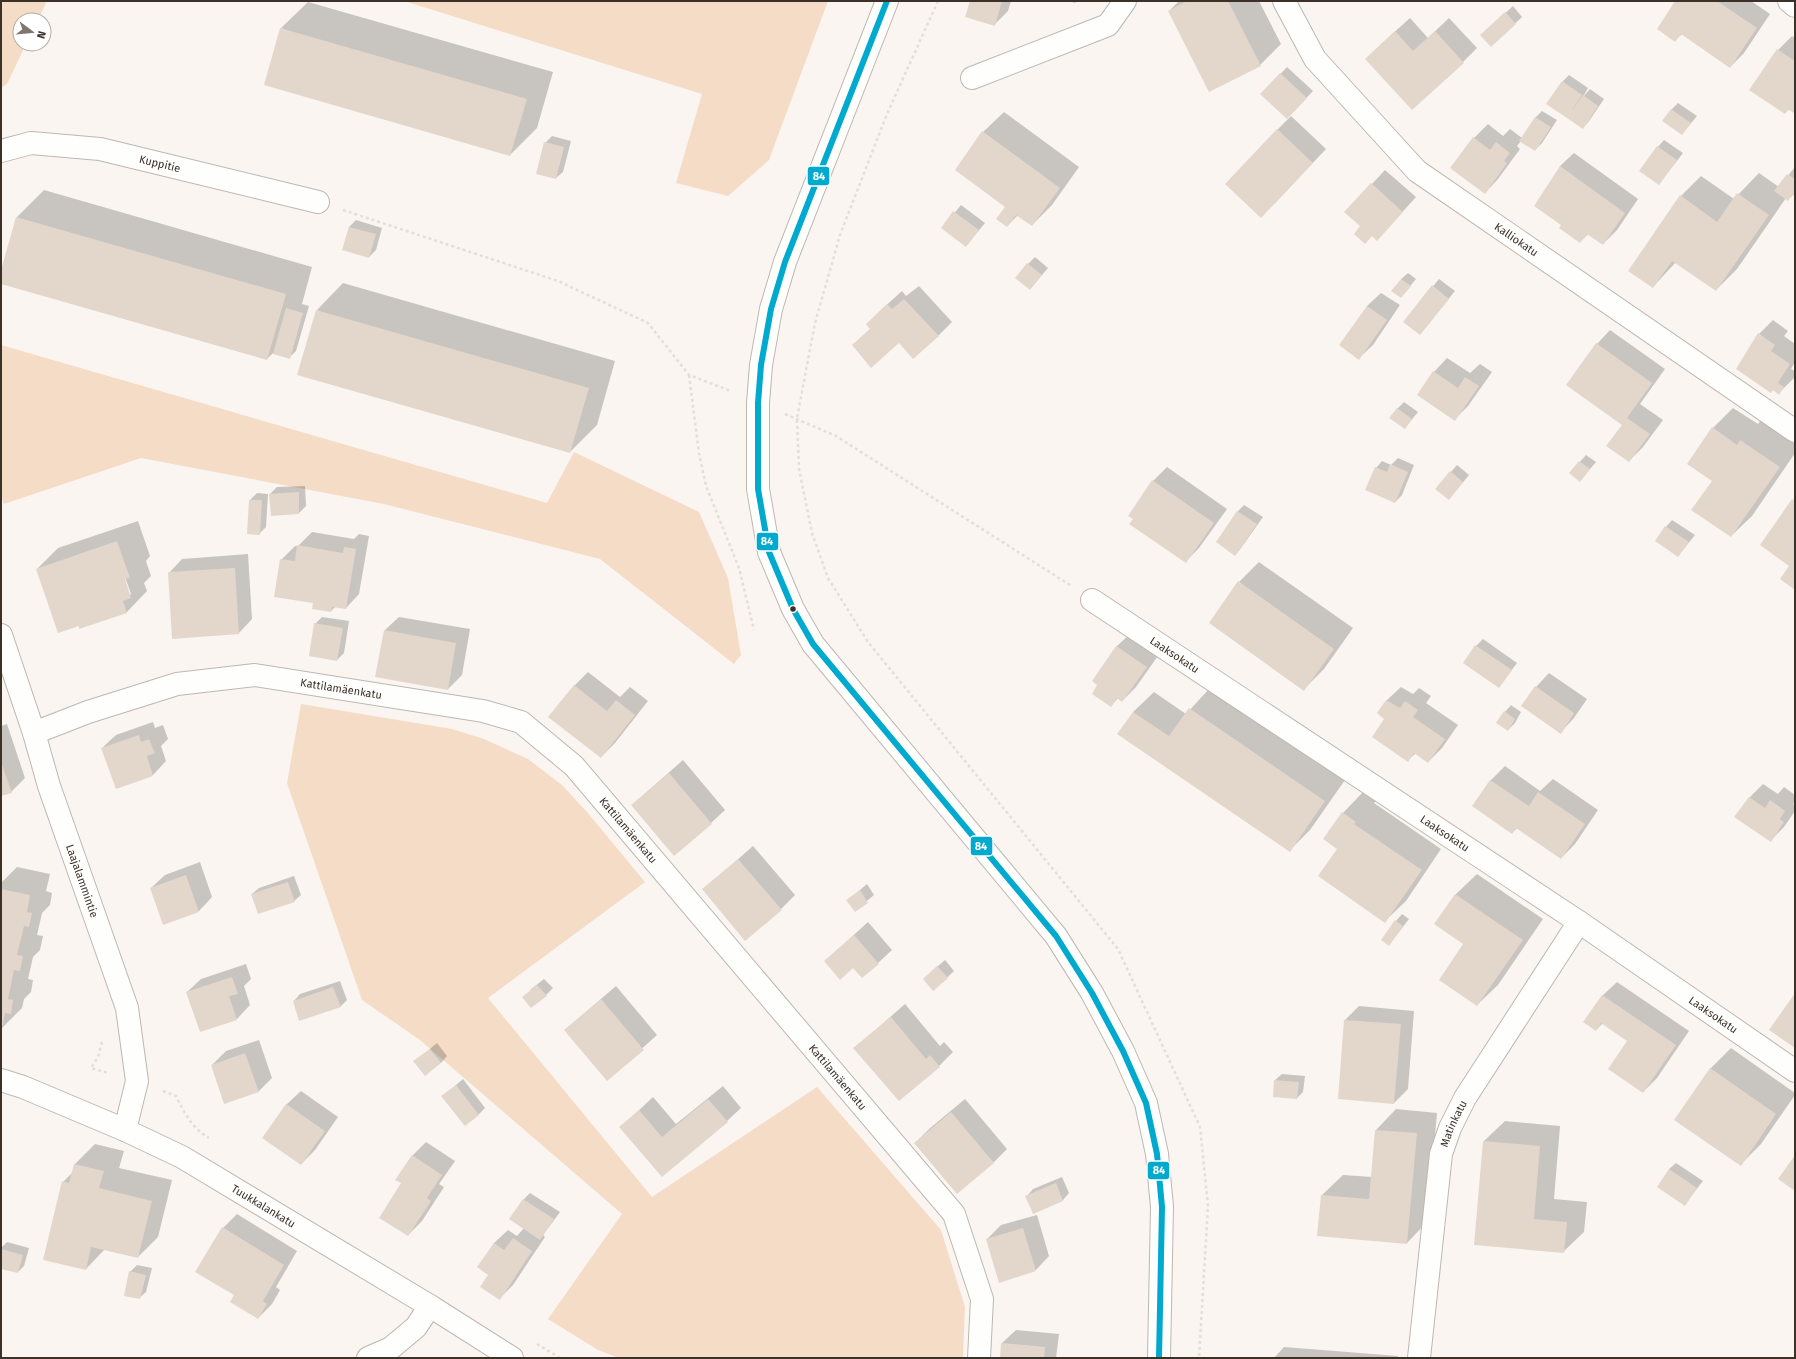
<svg xmlns="http://www.w3.org/2000/svg" width="1796" height="1359" font-family="'Fira Sans',sans-serif">
	<style>
		.green { fill: #f5dcc6 }
		.shadow { fill: #0003; fill-rule: evenodd }
		.building { fill: #e3d7cb }
		.lines { fill: none; stroke-linecap: round; stroke-linejoin: round }
		.minor-casing { stroke: #beb7b1; stroke-width: 24 }
		.path { stroke: #e1dfdd; stroke-width: 2.5; stroke-dasharray: 3 3; stroke-linecap: butt }
		.minor { stroke: #fefefd; stroke-width: 22 }
		.bus-1-casing { stroke: #fff; stroke-width: 9 }
		.bus-1 { stroke: #00a9ce; stroke-width: 6 }
		.bus-dot { fill: #3b3129; stroke: #fff; stroke-width: 1.5 }
		.labels { text-anchor: middle; dominant-baseline: central; stroke-width: 3.5; stroke-linejoin: round; paint-order: stroke }
		.street-label { font-size: 11px; fill: #3b3129; stroke: #fff }
		.line-badge { stroke: #fff; stroke-width: 1.5 }
		.badge-label { font-size: 11px; text-anchor: middle; font-weight: bold; fill: #fff }
	</style>
	<rect width="100%" height="100%" fill="#faf5f0"/>
	<path class="green" d="M1 1H47L38 20H20V44H26L7 84 1 88Z
		M404 1H828L769 160 728 196 676 183 702 94Z
		M1 345 547 503 574 452 699 512 728 578 741 655 734 664 600 559 384 504 141 458 4 504 1 496Z
		M301 704 452 729 484 739 528 759 562 785 587 812 645 882 488 998 652 1197 817 1087 941 1230 965 1307 963 1358H619L598 1350 548 1319 622 1214 420 1040 362 1000 287 783Z"/>
	<path class="shadow" d="M971 1H1011L1008 11 994 25Z
		M1069 1H1077L1075 3Z
		M1179 1H1259L1281 44 1260 65 1169 11Z
		M1676 1H1751L1770 14 1744 53 1730 67 1682 34 1675 40Z
		M308 2 553 72 537 128 510 155 281 28Z
		M1513 6 1522 17 1491 46 1488 29Z
		M1410 18 1428 38 1449 18 1477 48 1463 62 1380 45Z
		M1792 36 1795 38V113L1789 109 1785 113 1751 89 1778 50Z
		M1287 67 1313 91 1287 118 1262 94Z
		M1569 75 1588 88 1583 97 1590 89 1604 99 1589 121 1583 128 1573 110 1567 116 1563 81Z
		M1678 103 1697 116 1682 134 1671 110Z
		M1542 111 1557 120 1542 143 1535 150 1521 141 1517 146 1520 149 1498 179 1485 193 1474 138 1488 124 1503 136 1510 129 1522 138 1536 117Z
		M1004 112 1079 167 1052 205 1032 225 1018 215 1007 226 1006 206 983 132Z
		M1291 116 1326 149 1275 203 1277 130Z
		M552 136 571 141 563 172 556 178 545 143Z
		M1664 140 1683 153 1659 184 1658 147Z
		M1574 153 1638 199 1617 230 1603 244 1588 234 1580 242 1560 166Z
		M1794 168 1795 193 1788 200 1786 198 1737 269 1716 290 1676 262 1653 287 1681 196 1701 176 1734 199 1759 173 1779 187Z
		M1385 170 1416 197 1377 240 1362 226 1372 184Z
		M44 190 312 267 302 304 309 306 296 351 289 358 273 353 267 359 1 283V274L17 217Z
		M961 205 985 223 966 246 942 228Z
		M356 220 382 228 376 250 369 257 343 249 349 227Z
		M1035 257 1048 268 1030 289 1028 264Z
		M1408 273 1416 279 1407 290 1401 279Z
		M1439 279 1455 291 1420 334 1404 322Z
		M343 283 615 361 597 425 570 452 317 310Z
		M919 286 952 322 938 336 853 345 871 328 881 310 902 291 906 296Z
		M1381 293 1400 305 1373 345 1359 358 1367 306Z
		M1773 320 1788 331 1784 336 1795 344V362L1791 369 1795 371V377L1779 393 1737 369 1759 334Z
		M1610 330 1665 369 1640 404 1663 420 1643 447 1629 461 1623 424 1597 344Z
		M1447 358 1470 373 1480 364 1492 372 1468 406 1455 419 1434 372Z
		M1404 402 1418 412 1405 428 1397 409Z
		M1733 408 1758 424 1761 420 1795 444V453L1752 516 1731 536 1713 480V428Z
		M1586 455 1596 462 1580 481 1570 473Z
		M1398 458 1414 465 1402 495 1395 502 1376 468 1382 461 1391 465Z
		M1457 465 1469 475 1455 492 1451 472Z
		M1167 467 1227 509 1199 548 1185 562 1153 481Z
		M305 486 306 506 299 513 270 494 277 487Z
		M257 493 268 494 266 527 259 534 250 500Z
		M1244 505 1263 517 1241 548 1235 555 1238 511Z
		M1672 520 1695 535 1678 556 1666 527Z
		M138 521 150 556 146 561 151 576 144 583 147 591 127 612 80 628 37 569 58 548ZM124 574 131 594 129 596 122 575Z
		M312 532 354 539 359 534 369 536 359 594 346 608 336 606 331 611 314 603 281 560 295 546H298Z
		M248 554 252 619 239 633 169 573 182 559Z
		M1259 562 1353 628 1324 669 1304 689 1239 582Z
		M322 617 349 621 344 653 337 660 315 624Z
		M399 617 470 629 462 675 448 689 385 630Z
		M1131 633 1160 653 1136 687 1122 701 1118 698 1111 706 1099 685 1093 681 1117 646Z
		M1483 639 1517 663 1499 687 1476 646Z
		M588 672 620 697 630 687 648 701 615 743 601 757 574 686Z
		M1549 673 1587 699 1574 718 1561 732 1536 687Z
		M1401 687 1413 694 1419 688 1431 696 1426 703 1458 725 1442 748 1428 762 1416 753 1407 761 1386 718 1378 713 1387 700Z
		M1210 688 1345 780 1310 830 1290 850 1133 712 1154 692 1186 714Z
		M1511 705 1521 712 1515 723 1508 730 1505 712Z
		M153 722 155 728 163 725 168 739 161 746 166 761 153 775 102 748 116 735Z
		M7 724 25 778 11 792 1 795V726Z
		M683 760 725 810 711 823 632 805Z
		M1505 766 1540 791 1553 779 1598 810 1575 844 1561 858 1517 828 1512 833 1473 806 1491 780Z
		M1763 784 1778 794 1784 787 1795 795V802L1793 804 1795 806V811L1784 827 1770 841 1749 798Z
		M1363 792 1376 801 1374 803 1441 849 1406 901 1385 921 1338 848 1343 813Z
		M753 846 795 895 781 909 703 890Z
		M200 862 212 897 199 911 151 888 165 875Z
		M17 867 50 874 46 891 52 893 50 905 42 913 37 935 43 936 40 950 33 957 28 979 33 980 31 992 24 999 22 1008 1 1029V883Z
		M1477 874 1543 919 1498 985 1477 1005 1464 944 1436 924 1456 894Z
		M294 876 301 895 294 901 252 894 259 888Z
		M867 884 874 895 855 911 848 900Z
		M1402 914 1409 919 1389 945 1396 921Z
		M868 922 892 950 878 963 825 961Z
		M945 960 954 971 934 990 930 973Z
		M246 964 251 979 244 986 250 1005 237 1019 187 992 201 979Z
		M544 979 553 988 546 995 530 990Z
		M340 981 347 1000 340 1007 294 1001 300 994Z
		M1617 982 1689 1031 1657 1078 1643 1092 1629 1041 1603 1023 1596 1030 1585 1022 1603 995Z
		M616 986 657 1035 607 1080 565 1030Z
		M905 1004 940 1046 944 1042 953 1052 939 1066 855 1048Z
		M1359 1006 1414 1011 1408 1089 1394 1103 1339 1098 1345 1020Z
		M259 1040 272 1078 258 1092 212 1065 226 1051Z
		M437 1043 447 1056 441 1063 414 1062Z
		M1731 1048 1795 1093V1095L1761 1144 1741 1164 1710 1069Z
		M1282 1074 1305 1076 1303 1092 1297 1098 1275 1080Z
		M463 1079 485 1108 478 1115 443 1096Z
		M723 1086 741 1108 727 1121 662 1176 621 1127 653 1097 676 1124Z
		M301 1091 338 1117 315 1150 301 1164 264 1138 287 1104Z
		M965 1099 1007 1149 993 1163 915 1143 929 1129Z
		M1396 1109 1437 1113 1427 1222 1407 1243 1322 1195 1343 1175 1372 1177 1376 1130Z
		M1505 1121 1560 1126 1554 1199 1587 1202 1584 1232 1563 1252 1475 1244 1484 1141Z
		M426 1142 455 1161 439 1184 444 1187 422 1221 408 1235 403 1183 412 1156Z
		M95 1144 124 1151 119 1168 172 1180 158 1237 138 1257 105 1249 86 1269 63 1182 73 1172 75 1164Z
		M1676 1163 1703 1181 1684 1205 1669 1169Z
		M1062 1177 1069 1193 1063 1200 1034 1213 1027 1196 1033 1189Z
		M530 1193 560 1212 543 1235 545 1237 513 1285 499 1299 490 1274 479 1267 494 1243 508 1230 517 1236 524 1228 511 1219 524 1199Z
		M237 1214 297 1251 276 1287 280 1290 272 1304 258 1318 235 1295 223 1228Z
		M1037 1215 1049 1256 1036 1270 987 1239 1001 1225Z
		M7 1242 29 1248 24 1266 18 1272 1 1268V1248Z
		M137 1265 152 1268 146 1292 139 1298 130 1272Z
		M1016 1330 1059 1334 1056 1358H1001L1002 1343Z
		M1284 1347 1398 1356V1358H1274Z"/>
	<path class="building" d="M970 1H1002L995 26 965 17Z
		M1187 1H1228L1261 66 1209 92 1168 11Z
		M1675 1H1717L1757 28 1730 68 1681 34 1675 42 1657 29Z
		M1505 12 1516 24 1491 47 1480 35Z
		M280 28 527 99 510 156 264 85Z
		M1395 31 1413 51 1435 31 1464 63 1412 110 1365 59Z
		M1777 49 1795 61V114L1788 109 1785 114 1749 90Z
		M1280 73 1307 98 1287 119 1260 94Z
		M1562 81 1582 95 1567 118 1546 104Z
		M1583 95 1598 106 1583 129 1567 118Z
		M1671 109 1691 123 1682 135 1662 121Z
		M1535 117 1551 127 1535 151 1519 141Z
		M1277 129 1313 163 1261 218 1225 184Z
		M982 131 1060 188 1032 226 1016 215 1007 227 996 219 1005 207 955 170Z
		M1473 137 1490 150 1496 142 1510 153 1504 161 1507 163 1485 194 1450 168Z
		M544 142 564 147 556 179 536 174Z
		M1657 146 1677 160 1659 185 1639 171Z
		M1560 166 1625 213 1603 245 1587 234 1580 243 1559 228 1561 225 1534 206Z
		M1787 174 1795 179V191L1788 201 1774 191Z
		M1371 183 1403 212 1377 241 1372 236 1365 244 1354 234 1360 226 1344 212Z
		M1737 193 1769 215 1716 291 1672 261 1653 288 1628 271 1680 195 1717 222Z
		M953 211 979 230 966 247 941 228Z
		M16 217 286 294 267 360 1 284V270Z
		M349 227 376 234 369 258 342 250Z
		M1027 263 1042 275 1030 290 1015 278Z
		M1401 279 1411 286 1401 298 1391 291Z
		M1432 285 1449 299 1420 335 1403 322Z
		M904 299 939 336 913 359 899 343 871 368 852 345 870 329 866 324 887 304 892 309Z
		M1367 306 1387 320 1359 360 1339 345Z
		M286 308 303 313 290 359 273 354Z
		M316 310 589 388 570 453 297 375Z
		M1758 333 1775 345 1771 351 1790 364 1778 383 1784 387 1779 395 1773 390 1771 393 1736 369Z
		M1596 343 1652 383 1627 418 1650 434 1629 462 1606 446 1622 425 1566 385Z
		M1433 371 1458 388 1465 377 1479 386 1455 421 1417 395Z
		M1397 408 1412 419 1405 429 1389 418Z
		M1712 427 1737 445 1740 440 1780 467 1731 537 1691 510 1712 481 1687 464Z
		M1579 461 1590 469 1580 482 1569 473Z
		M1390 464 1408 472 1395 503 1365 490 1375 467 1387 472Z
		M1450 471 1463 482 1449 500 1435 489Z
		M1152 480 1214 523 1186 563 1129 524 1133 519 1128 516Z
		M299 492V514L271 516 269 494Z
		M1792 499 1795 501V590L1780 579 1789 566 1760 545Z
		M249 500H262L260 535 247 534Z
		M1237 511 1257 524 1235 556 1216 542Z
		M1665 526 1689 542 1678 557 1655 541Z
		M117 541 130 578 125 579 131 598 123 601 127 613 79 629V626L58 633 36 569Z
		M297 545 343 553 344 547 356 549 346 609 332 607 331 612 312 609 313 603 274 597 280 559 295 561Z
		M235 568 239 634 172 639 168 572Z
		M1238 581 1334 649 1304 691 1209 623Z
		M314 623 343 628 337 661 309 656Z
		M384 630 456 643 448 690 375 677Z
		M1475 645 1512 670 1499 688 1463 663Z
		M1116 646 1147 667 1122 702 1117 698 1111 707 1092 694 1097 685 1092 681Z
		M574 685 607 711 616 700 635 715 601 758 548 717Z
		M1535 686 1574 713 1561 734 1521 706Z
		M1386 700 1400 708 1405 701 1418 710 1413 717 1445 739 1428 763 1414 753 1408 762 1372 737 1384 719 1377 713Z
		M1189 708 1325 801 1290 852 1117 734 1133 712 1169 736Z
		M1504 711 1515 719 1508 731 1496 723Z
		M139 735 141 742 149 739 155 753 147 756 153 776 116 789 101 748Z
		M1 762 12 793 1 796Z
		M669 773 712 824 674 856 631 805Z
		M1490 780 1529 806 1538 792 1585 824 1561 859 1516 828 1512 834 1472 806Z
		M1749 797 1765 808 1770 800 1785 811 1780 819 1784 822 1771 842 1734 817Z
		M1342 812 1356 822 1354 824 1422 870 1385 923 1318 876 1337 849 1323 839Z
		M738 859 782 910 745 941 702 889Z
		M186 875 199 912 163 925 150 888Z
		M288 882 295 902 258 914 251 894Z
		M1 889 30 895 27 912 32 913 29 927 24 926 17 955 23 956 20 971 14 970 8 999 13 1000 11 1014 5 1013 2 1029Z
		M860 890 868 903 855 912 846 900Z
		M1455 894 1523 940 1477 1006 1439 980 1463 944 1434 924Z
		M1395 920 1403 926 1389 946 1381 940Z
		M854 935 879 964 862 978 853 968 840 980 824 961Z
		M937 966 948 978 933 991 923 979Z
		M232 977 238 994 229 996 237 1020 200 1032 186 992Z
		M537 985 547 996 531 1008 522 997Z
		M333 987 341 1007 299 1021 293 1001Z
		M1795 993V1048L1769 1030Z
		M1602 995 1676 1045 1643 1093 1608 1069 1627 1041 1601 1023 1596 1031 1583 1022Z
		M601 999 644 1050 607 1081 564 1030Z
		M891 1017 926 1059 930 1055 940 1067 899 1101 853 1048Z
		M1344 1020 1401 1024 1394 1104 1338 1099Z
		M430 1049 441 1063 425 1076 413 1061Z
		M245 1053 259 1092 224 1104 211 1065Z
		M1710 1068 1776 1114 1741 1166 1674 1120Z
		M1274 1080 1299 1082 1297 1099 1273 1097Z
		M456 1085 479 1115 465 1126 441 1096Z
		M708 1099 728 1122 662 1177 619 1127 639 1110 662 1137Z
		M286 1104 325 1131 301 1165 262 1138Z
		M951 1112 994 1163 957 1194 914 1143Z
		M1375 1130 1417 1133 1407 1244 1317 1236 1321 1195 1369 1199Z
		M1483 1141 1540 1146 1534 1219 1567 1222 1564 1253 1474 1245Z
		M412 1155 442 1175 427 1198 431 1201 408 1236 379 1218 401 1183 395 1180Z
		M1795 1155V1191L1778 1179Z
		M74 1164 104 1171 99 1188 152 1201 138 1258 91 1247 86 1270 43 1260 62 1181 69 1183Z
		M1669 1169 1697 1188 1685 1206 1657 1187Z
		M1056 1183 1063 1201 1033 1214 1025 1196Z
		M523 1199 554 1219 540 1240 509 1219Z
		M222 1227 284 1265 263 1301 267 1304 258 1319 230 1302 234 1295 195 1272Z
		M1023 1228 1036 1271 999 1283 986 1239Z
		M513 1238 532 1251 500 1300 480 1287 488 1275 477 1267 494 1243 504 1250Z
		M1 1249 23 1255 18 1273 1 1269Z
		M129 1271 146 1275 140 1299 124 1296Z
		M1001 1343 1045 1347 1044 1358H1000Z"/>
	<g class="lines">
		<g class="minor-casing">
			<g id="minor">
				<path d="M887 1 785 262 771 309 761 365 758 403V489L769 552 793 609 813 644 1056 936 1092 993 1123 1051 1146 1103 1157 1154 1162 1207 1159 1358"/>
				<path id="s1" d="M1284 1 1315 59 1417 171 1795 431"/>
				<path d="M1789 1 1795 6"/>
				<path d="M972 78 1108 25 1125 1"/>
				<path id="s2" d="M1 151 31 143 100 149 318 202"/>
				<path id="s3" d="M1092 600 1579 922 1795 1071"/>
				<path id="s4" d="M1 635 34 733 49 786 127 1008 137 1081 125 1130"/>
				<path id="s5" d="M34 733 88 712 177 684 255 675 483 711 521 722 574 766 954 1214 982 1299 979 1358"/>
				<path id="s6" d="M1 1080 23 1087 125 1130 182 1157 430 1306 512 1358"/>
				<path d="M368 1358 391 1348 416 1327 430 1306"/>
				<path id="s7" d="M1419 1358 1441 1154 1450 1128 1465 1098 1579 922"/>
			</g>
		</g>
		<path class="path" d="M938 1 887 114 840 235 815 323 797 418 799 469 812 533 828 578 868 642 1118 949 1200 1127 1208 1206 1199 1358
			M343 210 558 281 648 323 689 375 731 391
			M689 375 699 453 706 486 739 568 754 630
			M785 414 836 436 1070 585
			M102 1042 98 1057 91 1068 108 1073
			M163 1091 176 1096C185 1114 192 1128 209 1138
			M537 1344 560 1358"/>
		<use href="#minor" class="minor"/>
		<g class="bus-1-casing">
			<path id="bus-1" d="M887 1 785 262 771 309 761 365 758 403V489L769 552 793 609 813 644 1056 936 1092 993 1123 1051 1146 1103 1157 1154 1162 1207 1159 1358"/>
		</g>
		<use href="#bus-1" class="bus-1"/>
	</g>
	<circle class="bus-dot" cx="793" cy="609" r="3.5"/>
	<g class="labels">
		<g class="street-label">
			<text stroke="none"><textPath href="#s2" startOffset="162">Kuppitie</textPath></text>
			<text stroke="none"><textPath href="#s1" startOffset="338">Kalliokatu</textPath></text>
			<text stroke="none"><textPath href="#s3" startOffset="99">Laaksokatu</textPath></text>
			<text stroke="none"><textPath href="#s5" startOffset="317">Kattilamäenkatu</textPath></text>
			<text stroke="none"><textPath href="#s5" startOffset="653">Kattilamäenkatu</textPath></text>
			<text stroke="none"><textPath href="#s3" startOffset="423">Laaksokatu</textPath></text>
			<text stroke="none"><textPath href="#s4" startOffset="259">Laajalammintie</textPath></text>
			<text stroke="none"><textPath href="#s3" startOffset="747">Laaksokatu</textPath></text>
			<text stroke="none"><textPath href="#s5" startOffset="977">Kattilamäenkatu</textPath></text>
			<text stroke="none"><textPath href="#s7" startOffset="238">Matinkatu</textPath></text>
			<text stroke="none"><textPath href="#s6" startOffset="292">Tuukkalankatu</textPath></text>
		</g>
	</g>
	<g class="line-badge">
		<rect x="807" y="166" width="23" height="20" rx="4" fill="#00a9ce"/>
		<rect x="756" y="532" width="23" height="19" rx="4" fill="#00a9ce"/>
		<rect x="970" y="836" width="23" height="20" rx="4" fill="#00a9ce"/>
		<rect x="1147" y="1161" width="23" height="19" rx="4" fill="#00a9ce"/>
	</g>
	<g class="badge-label">
		<text x="819" y="180">84</text>
		<text x="767" y="545">84</text>
		<text x="981" y="850">84</text>
		<text x="1159" y="1174">84</text>
	</g>
	<rect width="1796" height="1359" fill="none" stroke="#3b3129" stroke-width="4"/>
	<g transform="translate(32 32) rotate(106)"><circle r="19" fill="#ffffff" stroke="#b1ada9"/>
	<path d="M0-3L7 15L0 10L-7 15Z" fill="#7e766f"/>
	<text y="-6" font-size="11" font-weight="bold" text-anchor="middle" fill="#3b3129">N</text>
	</g>
</svg>
